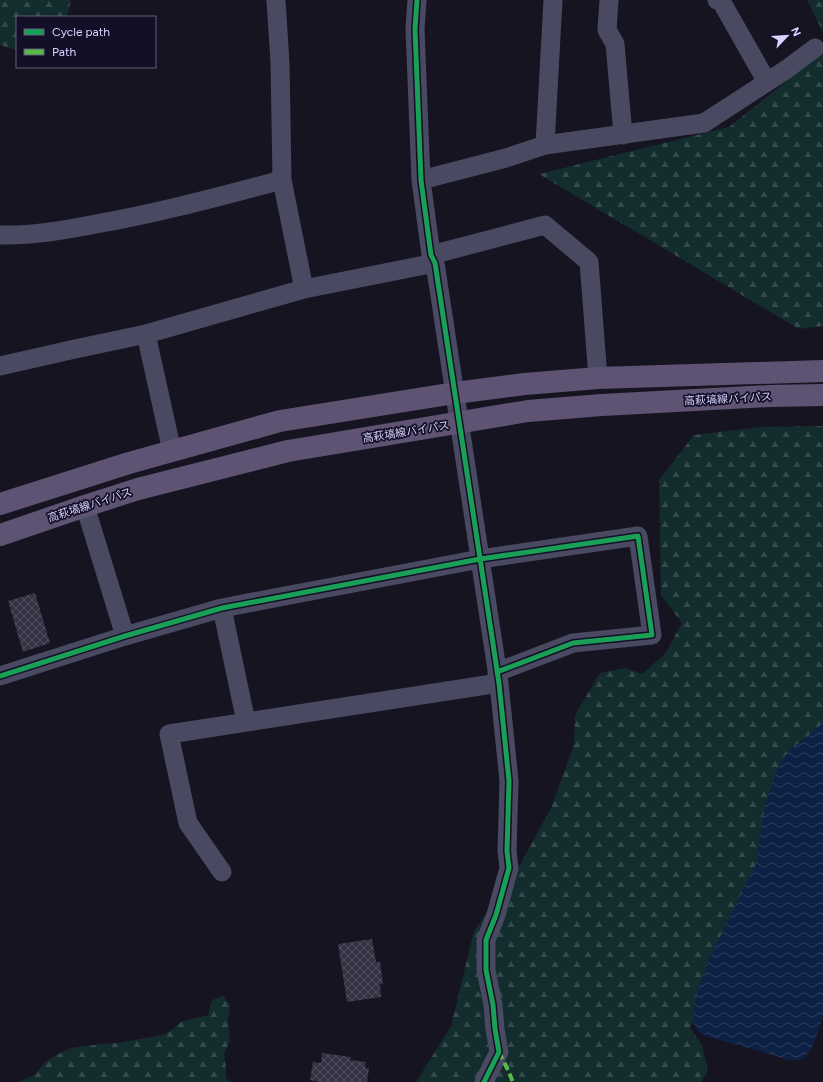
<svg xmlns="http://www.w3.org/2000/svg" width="823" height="1082" font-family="Figtree,'Noto Sans JP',sans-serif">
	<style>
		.forest { fill: url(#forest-firs) }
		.water { fill: url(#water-waves) }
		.building { fill: url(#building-cross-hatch) }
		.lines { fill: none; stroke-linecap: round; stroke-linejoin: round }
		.minor { stroke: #4a4962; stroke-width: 19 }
		.major { stroke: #5e5373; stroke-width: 22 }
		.quiet { stroke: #58b947; stroke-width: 4; stroke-dasharray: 8 4; stroke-linecap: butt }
		.cycleway-casing { stroke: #130f26; stroke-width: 8 }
		.cycleway { stroke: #1a9f57; stroke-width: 5 }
		.labels { text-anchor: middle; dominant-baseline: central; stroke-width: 3.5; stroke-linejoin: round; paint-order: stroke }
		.street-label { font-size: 11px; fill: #d9d4ff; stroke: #130f26 }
	</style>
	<defs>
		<pattern id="forest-firs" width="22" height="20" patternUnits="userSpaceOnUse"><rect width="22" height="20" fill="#132c2d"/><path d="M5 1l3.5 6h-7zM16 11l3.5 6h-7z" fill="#354a4c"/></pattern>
		<pattern id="water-waves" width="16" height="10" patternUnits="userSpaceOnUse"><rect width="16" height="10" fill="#0d2144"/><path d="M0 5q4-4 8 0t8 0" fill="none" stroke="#304060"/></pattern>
		<pattern id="building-cross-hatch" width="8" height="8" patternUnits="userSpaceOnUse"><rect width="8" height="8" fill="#343243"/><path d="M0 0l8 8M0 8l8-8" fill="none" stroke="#514f5f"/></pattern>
	</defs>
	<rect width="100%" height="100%" fill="#161421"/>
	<path class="forest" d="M0 0H71L67 17H17V50L0 45Z
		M807 0H823V32Z
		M823 52V326L799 329 539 174 729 127Z
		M823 426V835L696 1017 690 1028 702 1045 708 1071 701 1082H416L451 1026 474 931 521 863 551 808 574 745 575 715 600 673 625 668 642 674 665 654 682 623 661 595 659 480 694 435 761 427Z
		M223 996 230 1005 228 1020 230 1040 224 1054 226 1068V1078L231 1082H19L36 1074 44 1063 54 1056 71 1048 101 1044 118 1043 162 1035 169 1032 181 1022 208 1015 212 1000Z"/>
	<path class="water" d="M823 723V1016C819 1028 813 1055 800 1060 797 1060 794 1060 790 1060L703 1035 697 1030 693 1021 697 993 710 957 757 862 760 834 765 805 775 776 782 759 790 750Z"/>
	<path class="building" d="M35 593 50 643 23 652 8 601Z
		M372 939 376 962H380L383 984H380L381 997 347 1002 338 944Z
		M322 1053 351 1057 350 1060 366 1062 365 1068H369L367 1082H319L310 1080 313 1062 321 1063Z"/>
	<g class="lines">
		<path class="minor" d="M417 0 415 29 421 180 431 255 435 263 499 683 509 781 507 851 509 868 496 915 486 940V970L493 1005 495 1029 499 1052 484 1082
			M609 0 607 30 615 44 623 135
			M717 0 721 1 767 82
			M545 145 704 123 787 69 815 48
			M282 180 304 289
			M421 180 506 158 545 145 553 0
			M0 235C32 236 65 230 96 224 159 213 221 196 282 180L280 63 276 0
			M431 255 545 225 589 262 598 378
			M146 334 172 451
			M0 366 75 349 146 334 304 289 435 263
			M85 506 125 636
			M222 608 246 722
			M0 676 125 636 222 608 480 559 638 536 652 635 573 643 497 672
			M222 872 188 823 169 734 499 683"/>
		<path class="major" d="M0 504 129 463 280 421 455 393 525 384 598 378 823 371
			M0 535 85 506 138 489 288 451 528 411 602 405 770 396 823 395"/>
		<path class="quiet" d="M499 1052 507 1068 513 1082"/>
		<g class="cycleway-casing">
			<path id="cycleway" d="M417 0 415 29 421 180 431 255 435 263 499 683 509 781 507 851 509 868 496 915 486 940V970L493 1005 495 1029 499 1052 484 1082
				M0 676 125 636 222 608 480 559 638 536 652 635 573 643 497 672"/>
		</g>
		<use href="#cycleway" class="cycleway"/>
	</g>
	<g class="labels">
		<g class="street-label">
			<text transform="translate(728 399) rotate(-3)">高萩塙線バイパス</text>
			<text transform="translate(406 432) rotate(-9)">高萩塙線バイパス</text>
			<text transform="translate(90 505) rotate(-18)">高萩塙線バイパス</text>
		</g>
	</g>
	<rect x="16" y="16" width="140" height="52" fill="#130f26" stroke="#625e7d"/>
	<rect x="24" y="29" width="20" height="6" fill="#1a9f57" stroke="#625e7d"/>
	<text x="52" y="36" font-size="12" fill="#d9d4ff">Cycle path</text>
	<rect x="24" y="49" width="20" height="6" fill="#58b947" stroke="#625e7d"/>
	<text x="52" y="56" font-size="12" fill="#d9d4ff">Path</text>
	<g transform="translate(787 36) rotate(65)" stroke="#130f26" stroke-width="3" paint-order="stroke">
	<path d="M0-3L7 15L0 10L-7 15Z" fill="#d9d4ff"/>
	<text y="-6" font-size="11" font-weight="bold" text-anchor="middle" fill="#d9d4ff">N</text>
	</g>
</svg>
